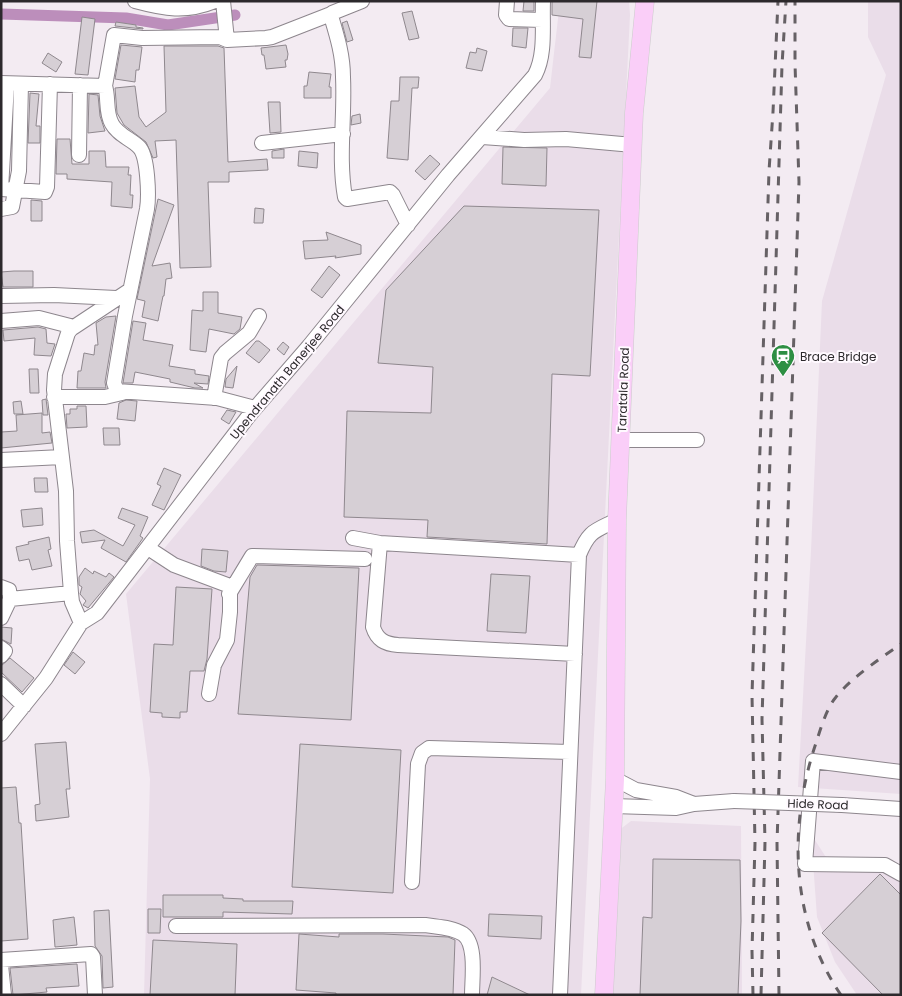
<svg xmlns="http://www.w3.org/2000/svg" width="902" height="996" font-family="Poppins,sans-serif">
	<style>
		.built { fill: #eadde9 }
		.lines { fill: none; stroke-linecap: round; stroke-linejoin: round }
		.canal { stroke: #bc8ebb; stroke-width: 11 }
		.building { fill: #d6cfd5; stroke: #8f888e }
		.minor-casing { stroke: #8d868d; stroke-width: 16 }
		.major-casing { stroke: #ccc; stroke-width: 19 }
		.minor { stroke: #fff; stroke-width: 14 }
		.major { stroke: #facef8; stroke-width: 18 }
		.rail { stroke: #666165; stroke-width: 3; stroke-dasharray: 9 9; stroke-linecap: butt }
		.minor-bridge-casing { stroke: #8d868d; stroke-width: 16; stroke-linecap: butt }
		.minor-bridge { stroke: #fff; stroke-width: 14 }
		.labels { text-anchor: middle; dominant-baseline: central; stroke-width: 4; stroke-linejoin: round; paint-order: stroke }
		.poi-label { font-size: 12px; fill: #2c292c; stroke: #fff9ff; text-anchor: start }
		.street-label { font-size: 12px; fill: #2c292c; stroke: #fff9ff }
	</style>
	<rect width="100%" height="100%" fill="#f3ebf2"/>
	<path class="built" d="M560 1H629L630 15 581 995H144L150 779 126 594 550 88Z
		M868 1H901V794L798 787 811 551 822 301 886 75 868 37Z
		M631 821 741 826 742 995H611L618 831Z
		M811 834 833 868 901 869V995H857L835 962 817 917Z"/>
	<g class="lines">
		<path class="canal" d="M1 14 126 18 168 25 235 15"/>
	</g>
	<path class="building" d="M524 1H534V11H523Z
		M552 1H597L591 58 579 57 583 19 552 15Z
		M412 11 419 38 409 40 402 13Z
		M82 17 95 19 88 75 75 74Z
		M347 21 353 40 347 42 342 23Z
		M116 22 136 25V27L143 28V29L115 26Z
		M513 28H528L526 48 512 46Z
		M121 45 142 47 139 70H136L135 82 115 79Z
		M286 45 288 54 287 60H285L286 67 266 69 264 55H262L261 48Z
		M164 46H218L224 48 228 162 267 159 268 170 229 172V182H208L211 267 180 268 176 140 155 141 157 157 153 158 146 142 124 125 117 113 115 88 135 86 139 117 146 127 166 112Z
		M477 48 487 51 482 71 466 68 470 52 476 53Z
		M48 53 62 62 56 72 42 63Z
		M309 72 331 74 329 87H331V98H304V86H307Z
		M400 77H419L418 88H412L408 160 387 158 391 101H399Z
		M30 93 39 94 36 126H40V143H28Z
		M89 94 98 95 100 116 105 131 88 133Z
		M268 102H280L281 132 270 133Z
		M360 114 361 123 351 125 352 116Z
		M57 139H70L72 164H89V151H105L106 167H129L128 175H131L130 195H133L132 208 111 206 112 182 67 179V174H56Z
		M503 147 547 148 546 186 502 184Z
		M284 149V158H272V151Z
		M299 151 318 153 317 168 298 166Z
		M430 155 440 164 425 180 415 171Z
		M158 199 174 205 152 266 170 263 172 278 166 279 164 296H163L158 321 142 317 145 301 137 299Z
		M31 200 42 201V221H31Z
		M464 206 599 210 590 376 552 374 547 544 427 537 428 520 344 517 347 411 431 413 433 367 378 363 386 290Z
		M255 208 264 209 263 223H254Z
		M326 232 361 245V254L335 258 336 256 305 259 303 241 328 240Z
		M329 266 340 275 322 298 311 290Z
		M14 271H33V287H3L1 272Z
		M203 292H218V313L242 317 240 329 234 334 209 329 206 352 190 350 192 310 203 311Z
		M116 316 105 382 106 388H77L78 371H81L84 353 94 355 95 345H98L96 323 106 317Z
		M133 321 146 323 143 340 173 345 169 366 195 370V374L209 376 208 384 194 383 203 388H195L170 382V379L135 372 133 383H123Z
		M38 327 46 329 47 343 55 344 51 356 34 355 35 338 4 341 3 330Z
		M256 341H259L270 350 259 363 246 353Z
		M283 342 289 347 284 355 277 349Z
		M237 366 233 388 225 387 226 379Z
		M29 369H38L39 393H30Z
		M46 399 48 415H43L42 400Z
		M126 400 137 401 135 421 117 419 119 403Z
		M21 401 23 414H14L13 402Z
		M77 406H86L87 427 67 428 66 414H70V409H77Z
		M227 410 236 412 229 424 221 419Z
		M42 413V433L50 432 52 443 1 448V432L17 431 16 415Z
		M103 428H119L120 445H104Z
		M164 468 181 475 164 510 152 505 161 486 157 484Z
		M34 478H47L48 492H35Z
		M42 508 43 525 23 527 21 510Z
		M122 508 148 517 140 536 143 538 126 562 101 548 105 540 82 543 80 532 94 530 123 546 135 525 118 518Z
		M49 537 51 549 48 550 52 566 32 570 29 559 19 561 16 547 29 544 28 542Z
		M202 549 228 551 226 572 214 571 201 566Z
		M257 565 359 568 351 720 238 714 250 577Z
		M85 568 93 574 94 571 106 577 109 573 114 577 88 608 83 605 86 601 80 594 82 587 79 585V577Z
		M491 574 530 576 526 633 487 631Z
		M176 587 212 589 207 659 204 671H190L187 712H180V718L162 717V713L150 712 154 644 173 645Z
		M1 627 12 628 11 644 1 639Z
		M73 652 85 662 75 674 64 665Z
		M10 658 34 678 22 692 1 672V666Z
		M66 742 70 789H66L69 817 36 821 35 805 40 804 35 744Z
		M300 744 401 750 393 893 292 887Z
		M16 787 19 823H21L28 939 1 941V788Z
		M653 859 740 860 741 921 738 995H640L643 917 652 918Z
		M880 874 901 895V995H883L822 933Z
		M163 895H223V898L243 899V901H293L292 914 223 912V917H163Z
		M148 909H161L160 933H148Z
		M109 910 113 987 103 988 102 956 95 946 94 911Z
		M489 914 542 916 541 939 488 936Z
		M74 917 77 945 55 947 53 920Z
		M299 934 339 937V934H383L448 937 455 940 453 995H336V993L296 990Z
		M153 940 237 944 235 995H150Z
		M77 964 79 986 46 988 47 992 13 995 10 968Z
		M492 977 530 995H487Z"/>
	<g class="lines">
		<g class="minor-casing">
			<path id="minor" d="M135 1C165 9 185 13 215 1
				M223 1 227 40
				M362 1 332 13 331 16C337 36 343 55 343 77 345 117 338 158 345 197L347 199 390 192 393 195 408 225
				M507 1 506 15 509 19 542 20
				M1 83 105 86C109 98 105 112 112 124 118 135 131 139 139 147 148 156 149 196 147 209L125 316 114 383 117 391 217 398 255 408
				M105 86 114 35 142 38 220 37 227 40 266 38 272 37 331 14
				M482 137 524 140 566 139 633 145
				M262 143 343 134
				M79 155 80 85
				M1 189 45 192 47 187 50 84
				M1 189 7 84
				M1 209 12 207 19 171 21 84
				M1 296 54 295 116 298
				M1 321 39 318 74 327
				M54 397H105L122 393
				M214 398 221 358 225 353 249 333 259 316
				M621 440H697
				M1 460 62 457
				M353 538 380 543 579 555
				M380 543 373 627C377 640 385 644 398 645L575 654
				M148 548 174 565 230 586V612L227 640 214 665 209 694
				M1 587 9 590 10 599
				M229 594 252 556 365 559
				M1 618 10 599 71 593
				M81 623 72 602 71 593 67 541 66 491 54 390 55 374 68 333 71 329 130 290
				M1 648 5 651 1 656
				M1 684 24 706
				M1 734 46 678 81 623 97 613 251 413 309 346 448 175 535 75C546 54 542 25 543 1
				M901 772 813 761 805 864 885 865 901 874
				M615 779 636 790 676 797 694 804
				M842 805 901 809
				M613 806 676 808 694 804 734 801
				M412 882 418 764 422 753 429 748 570 752
				M176 926 425 925C437 927 452 927 463 934 477 944 472 979 472 995
				M1 960 91 954 93 957 95 995
				M1 965 4 995
				M560 995 579 555C589 530 595 531 617 520"/>
		</g>
		<g class="major-casing">
			<path id="major" d="M604 995 615 779 617 520 634 113 645 1"/>
		</g>
		<use href="#minor" class="minor"/>
		<use href="#major" class="major"/>
		<path class="rail" d="M753 995 752 951 755 843 752 695 769 171 773 112 778 1
			M761 995 765 842 762 719 782 65 786 1
			M779 995 777 843 799 182 795 64V1
			M841 995C791 922 788 828 815 746 820 731 826 709 836 697 851 678 881 658 901 644"/>
		<g class="minor-bridge-casing">
			<path id="minor-bridge" d="M734 801 842 805"/>
		</g>
		<use href="#minor-bridge" class="minor-bridge"/>
	</g>
	<defs>
		<g id="station-pin" transform="scale(1.25)"><path d="M0 17L-7.5 6A9.5 9.5 0 1 1 7.5 6Z" fill="#2d8f43" stroke="#fff9ff"/><path d="M-3-6H3Q5-6 5-4V2Q5 4 3 4L4.5 6H3L1.5 4h-3L-3 6H-4.5L-3 4Q-5 4-5 2V-4Q-5-6-3-6ZM-3.5-4v3h7v-3ZM-3.5 1v1.5H-2V1ZM2 1v1.5H3.5V1Z" fill="#fff"/></g>
	</defs>
	<g fill-rule="evenodd">
		<use href="#station-pin" x="783" y="356"/>
	</g>
	<g class="labels">
		<g class="poi-label">
			<text x="800" y="356">Brace Bridge</text>
		</g>
		<g class="street-label">
			<text transform="translate(287 372) rotate(-50)">Upendranath Banerjee Road</text>
			<text transform="translate(623 390) rotate(-88)">Taratala Road</text>
			<text transform="translate(818 804) rotate(2)">Hide Road</text>
		</g>
	</g>
	<rect width="902" height="996" fill="none" stroke="#2c292c" stroke-width="5"/>
</svg>
